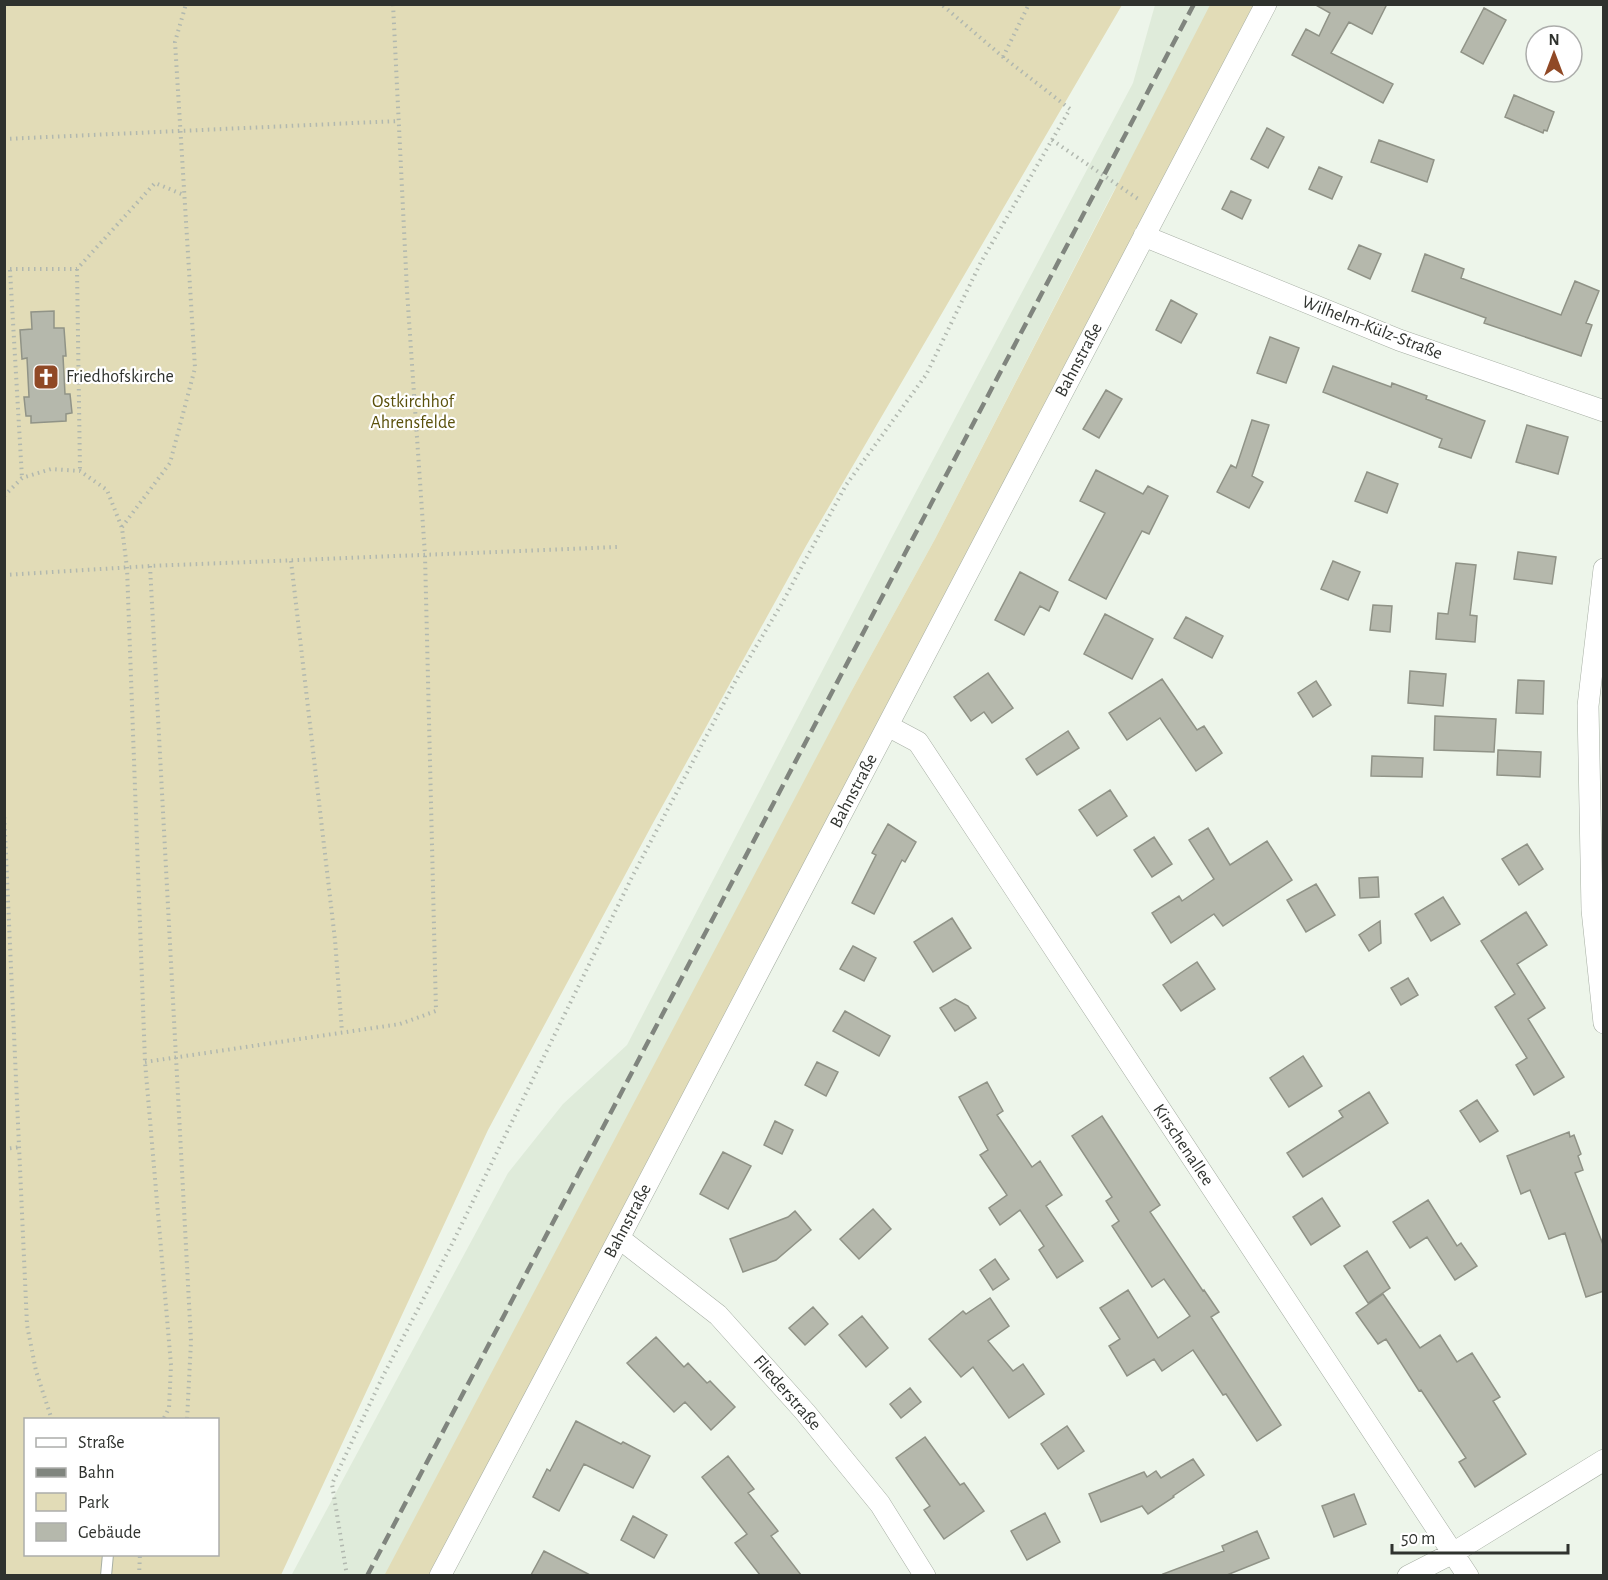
<svg xmlns="http://www.w3.org/2000/svg" width="1608" height="1580" font-family="'Alegreya Sans',sans-serif">
	<style>
		.built { fill: #dfebda }
		.green { fill: #e2dcb7; fill-rule: evenodd }
		.building { fill: #b5b8ac; stroke: #909387; stroke-width: 1.5 }
		.lines { fill: none; stroke-linecap: round; stroke-linejoin: round }
		.lane-casing { stroke: #a7afa4; stroke-width: 12 }
		.street-casing { stroke: #a7afa4; stroke-width: 22 }
		.path { stroke: #b1b8af; stroke-width: 4; stroke-dasharray: 1.5 4.5; stroke-linecap: butt }
		.lane { stroke: #fff; stroke-width: 10 }
		.street { stroke: #fff; stroke-width: 21 }
		.rail { stroke: #80857e; stroke-width: 4.5; stroke-dasharray: 12 6; stroke-linecap: butt }
		.labels { text-anchor: middle; dominant-baseline: central; stroke-width: 4.5; stroke-linejoin: round; paint-order: stroke }
		.street-label { font-size: 18px; fill: #2f322e; stroke: #fff }
		.poi-label { font-size: 18px; fill: #2f322e; stroke: #fff; text-anchor: start }
		.park-label { font-size: 18px; fill: #5a500b; stroke: #fff }
	</style>
	<rect width="100%" height="100%" fill="#edf5ea"/>
	<path class="built" d="M1155 5H1246L1170 90 1111 196 935 539 852 690 419 1575 291 1576 508 1173 563 1104 627 1045 891 539 1133 83Z"/>
	<path class="green" d="M5 5H1122L806 546 653 823 488 1130 281 1575 5 1576ZM26 1420H218V1554H26Z
		M1210 5H1256L431 1575 384 1576 852 690 935 539Z"/>
	<path class="building" d="M1314 4H1387L1372 34 1349 22 1331 53 1393 84 1383 103 1292 55 1306 29 1319 36 1330 13Z
		M1484 8 1506 20 1483 64 1461 52Z
		M1514 95 1554 112 1547 131 1544 130 1543 133 1505 117Z
		M1267 128 1284 137 1268 168 1251 159Z
		M1379 140 1434 160 1427 182 1371 162Z
		M1319 167 1342 177 1332 199 1309 189Z
		M1231 191 1251 200 1242 219 1222 209Z
		M1359 245 1381 254 1370 279 1348 269Z
		M1425 254 1464 269 1461 278 1561 315 1575 281 1599 291 1586 323 1592 325 1581 356 1484 323 1486 318 1412 291Z
		M1171 300 1197 314 1181 343 1156 330Z
		M54 311V328H64L66 356H63L65 394H70L72 413 66 414V421L31 423V416H26L24 397H29L27 358 22 359 20 330 32 329 31 312Z
		M1270 337 1299 348 1286 383 1257 373Z
		M1333 366 1391 387 1392 383 1427 396 1426 399 1485 421 1471 458 1439 447 1442 439 1323 392Z
		M1106 390 1122 399 1099 438 1083 429Z
		M1252 420 1269 425 1252 476 1263 482 1249 508 1217 492 1231 465 1236 468Z
		M1527 425 1568 437 1558 474 1516 462Z
		M1096 470 1143 494 1148 486 1168 496 1149 534 1142 531 1106 599 1069 580 1105 513 1080 501Z
		M1367 472 1398 484 1387 513 1355 501Z
		M1518 552 1556 557 1552 584 1514 579Z
		M1333 561 1360 572 1348 600 1321 589Z
		M1456 563 1476 565 1470 615 1477 616 1475 642 1436 639 1438 613 1448 614Z
		M1020 572 1058 592 1049 611 1040 606 1024 635 995 620Z
		M1373 605 1392 606 1390 632 1370 630Z
		M1105 614 1153 639 1132 679 1084 654Z
		M1186 617 1223 636 1212 658 1174 638Z
		M1410 671 1446 674 1443 706 1408 703Z
		M988 673 1013 708 992 723 984 712 971 721 954 697Z
		M1162 679 1197 730 1204 726 1222 753 1196 771 1160 718 1127 740 1109 713Z
		M1518 680 1544 681 1543 714 1516 713Z
		M1316 681 1331 705 1313 717 1298 693Z
		M1435 716 1496 719 1494 752 1434 750Z
		M1068 731 1079 748 1037 775 1026 759Z
		M1498 750 1541 752 1540 777 1497 775Z
		M1372 756 1423 758 1422 777 1371 776Z
		M1110 790 1127 816 1097 836 1079 810Z
		M888 824 916 842 905 862 902 860 874 914 852 903 876 855 872 853Z
		M1208 828 1230 865 1267 841 1292 880 1223 926 1214 914 1171 943 1152 913 1179 896 1182 901 1214 879 1189 840Z
		M1154 837 1172 864 1152 877 1134 850Z
		M1527 844 1543 869 1519 885 1502 859Z
		M1378 877 1379 897 1360 898 1359 878Z
		M1316 884 1335 915 1306 932 1287 900Z
		M1443 897 1460 924 1431 941 1415 914Z
		M1526 912 1547 945 1517 964 1545 1008 1528 1019 1564 1077 1534 1095 1516 1065 1527 1058 1495 1007 1515 994 1481 941Z
		M952 918 971 948 933 972 914 942Z
		M1380 921 1381 943 1369 951 1359 935Z
		M853 946 876 958 864 981 840 969Z
		M1197 962 1215 989 1181 1011 1163 985Z
		M1408 978 1418 995 1401 1005 1391 988Z
		M955 999 968 1006 976 1018 955 1031 940 1008Z
		M845 1011 890 1036 879 1056 833 1031Z
		M1303 1056 1322 1086 1289 1107 1270 1078Z
		M817 1062 838 1072 826 1096 805 1085Z
		M987 1082 1003 1111 997 1115 1032 1167 1040 1161 1062 1195 1046 1206 1083 1261 1057 1278 1039 1250 1044 1246 1020 1210 1000 1225 989 1208 1007 1195 980 1155 988 1150 959 1097Z
		M1369 1092 1388 1123 1303 1177 1287 1153 1343 1117 1339 1111Z
		M1477 1100 1498 1131 1480 1142 1460 1111Z
		M1102 1116 1160 1205 1150 1212 1203 1291 1204 1290 1219 1312 1211 1317 1281 1425 1257 1441 1226 1394 1223 1395 1193 1350 1162 1371 1154 1359 1127 1376 1109 1346 1120 1339 1100 1308 1128 1290 1158 1338 1190 1316 1164 1279 1152 1287 1112 1226 1119 1221 1106 1201 1112 1197 1072 1136Z
		M775 1121 793 1130 782 1154 764 1145Z
		M1569 1132 1570 1137 1574 1135 1581 1154 1578 1156 1583 1170 1575 1173 1604 1247V1291L1586 1297 1565 1233 1549 1239 1530 1190 1521 1194 1507 1156Z
		M723 1152 751 1166 728 1209 700 1194Z
		M1322 1198 1340 1226 1311 1245 1293 1217Z
		M1428 1200 1457 1246 1461 1243 1477 1266 1455 1280 1427 1237 1410 1248 1393 1222Z
		M873 1209 891 1229 859 1259 840 1239Z
		M795 1211 811 1230 776 1260 743 1272 730 1239 788 1217Z
		M1367 1251 1390 1288 1368 1303 1344 1266Z
		M995 1259 1009 1279 993 1290 980 1270Z
		M1383 1294 1420 1348 1440 1335 1457 1362 1472 1353 1500 1397 1493 1401 1526 1454 1475 1487 1459 1462 1466 1458 1421 1390 1419 1391 1386 1339 1378 1344 1356 1313Z
		M990 1298 1009 1326 988 1341 1013 1371 1023 1364 1044 1394 1009 1418 973 1367 961 1377 929 1339 963 1311 966 1314Z
		M813 1307 828 1324 805 1345 789 1328Z
		M862 1316 888 1348 866 1367 839 1335Z
		M656 1337 684 1367 688 1363 707 1383 710 1381 735 1407 711 1430 685 1402 674 1412 627 1363Z
		M910 1388 921 1402 901 1418 890 1404Z
		M576 1421 621 1444 623 1442 650 1456 633 1488 584 1464 559 1511 533 1497 547 1469 550 1471Z
		M1067 1426 1084 1451 1058 1469 1041 1444Z
		M925 1437 960 1485 964 1483 984 1511 944 1539 924 1510 930 1506 896 1458Z
		M728 1456 754 1489 748 1493 778 1531 771 1536 801 1575H760L735 1543 747 1534 702 1477Z
		M1193 1459 1204 1475 1173 1496 1174 1497 1148 1514 1142 1506 1101 1522 1089 1494 1144 1472 1147 1477 1156 1471 1161 1478Z
		M1354 1494 1366 1524 1334 1537 1322 1506Z
		M1045 1513 1060 1542 1027 1560 1011 1531Z
		M633 1516 667 1535 654 1558 621 1540Z
		M1257 1531 1269 1558 1227 1575H1164L1163 1574 1224 1551 1222 1546Z
		M544 1551 590 1575H531Z"/>
	<g class="lines">
		<g class="lane-casing">
			<path id="lane" d="M106 1576 108 1554"/>
		</g>
		<g class="street-casing">
			<path id="street" d="M1144 236 1399 340 1604 411
				M1604 569 1588 706 1592 910 1604 1023
				M888 726 918 742 1468 1576
				M619 1238 718 1315 805 1412 880 1504 925 1576
				M440 1576 619 1238 1266 4
				M1408 1576 1453 1553 1604 1460"/>
		</g>
		<path class="path" d="M1003 57 1029 4
			M4 139 398 121
			M1052 140 1141 201
			M4 269H77L155 183 184 195
			M77 269 80 471
			M10 270 22 478
			M4 496 22 478 51 469 80 471 107 490 122 528 127 568 145 1062 171 1365 169 1408 163 1420
			M122 527 170 463 195 368 175 42 186 4
			M291 561 335 940 342 1032
			M150 566 191 1341 187 1420
			M4 575 150 566 618 547
			M4 811 27 1325 36 1371 52 1420
			M145 1062 400 1024 436 1011 425 555 407 291 393 4
			M4 1149 21 1147
			M139 1576 140 1554
			M347 1576 332 1484 383 1376 452 1244 632 877 736 680 781 605 846 485 926 375 981 262 1070 109 1003 57 941 4"/>
		<use href="#lane" class="lane"/>
		<use href="#street" class="street"/>
		<path class="rail" d="M367 1576 1194 4"/>
	</g>
	<defs>
		<g id="church-square" transform="scale(1.35)"><rect x="-9" y="-9" width="18" height="18" rx="4" fill="#904926" stroke="#fff"/><path d="M-1.2-6h2.4v3.5h3.3v2.4h-3.3V6h-2.4V-.1h-3.3v-2.4h3.3Z" fill="#fff"/></g>
	</defs>
	<g fill-rule="evenodd">
		<use href="#church-square" x="46" y="377"/>
	</g>
	<g class="labels">
		<g class="street-label">
			<text transform="translate(1372 328) rotate(21)">Wilhelm-Külz-Straße</text>
			<text transform="translate(1079 360) rotate(-62)">Bahnstraße</text>
			<text transform="translate(854 791) rotate(-62)">Bahnstraße</text>
			<text transform="translate(1183 1145) rotate(56)">Kirschenallee</text>
			<text transform="translate(628 1221) rotate(-62)">Bahnstraße</text>
			<text transform="translate(787 1393) rotate(49)">Fliederstraße</text>
		</g>
		<g class="poi-label">
			<text x="66" y="377">Friedhofskirche</text>
		</g>
		<g class="park-label">
			<text x="413" y="402">Ostkirchhof<tspan x="413" dy="21">Ahrensfelde</tspan></text>
		</g>
	</g>
	<rect width="1608" height="1580" fill="none" stroke="#2f322e" stroke-width="12"/>
	<rect x="24" y="1418" width="195" height="138" fill="#ffffff" stroke="#acadab" stroke-width="1.5"/>
	<rect x="36" y="1438" width="30" height="9" fill="#ffffff" stroke="#acadab" stroke-width="1.5"/>
	<text x="78" y="1448" font-size="18" fill="#2f322e">Straße</text>
	<rect x="36" y="1468" width="30" height="9" fill="#80857e" stroke="#acadab" stroke-width="1.5"/>
	<text x="78" y="1478" font-size="18" fill="#2f322e">Bahn</text>
	<rect x="36" y="1493" width="30" height="18" fill="#e2dcb7" stroke="#acadab" stroke-width="1.5"/>
	<text x="78" y="1508" font-size="18" fill="#2f322e">Park</text>
	<rect x="36" y="1523" width="30" height="18" fill="#b5b8ac" stroke="#acadab" stroke-width="1.5"/>
	<text x="78" y="1538" font-size="18" fill="#2f322e">Gebäude</text>
	<g transform="translate(1554 54)"><circle r="28" fill="#ffffff" stroke="#acadab" stroke-width="1.5"/>
	<path d="M0-4.5L10 22L0 15L-10 22Z" fill="#904926"/>
	<text y="-9" font-size="16" font-weight="bold" text-anchor="middle" fill="#2f322e">N</text>
	</g>
	<path d="M1392 1544v9h176v-9" fill="none" stroke="#2f322e" stroke-width="3"/>
	<text x="1401" y="1544" font-size="18" fill="#2f322e" stroke="#ffffff" stroke-width="4.5" paint-order="stroke">50 m</text>
</svg>
